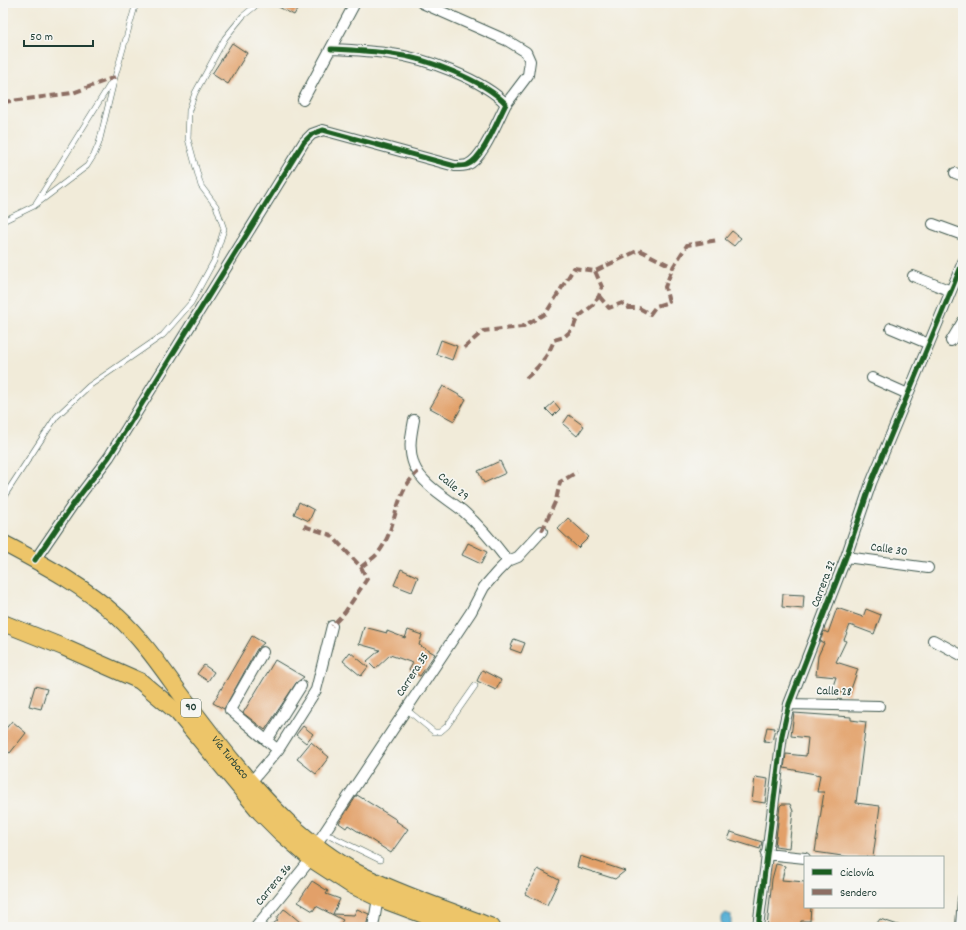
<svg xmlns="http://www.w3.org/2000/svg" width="966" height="930" font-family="Dekko,sans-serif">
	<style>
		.water { fill: #59b0d6; stroke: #3c7685 }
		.building { fill: #e2a069 }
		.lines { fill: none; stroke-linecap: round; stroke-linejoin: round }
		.service-casing { stroke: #3e574d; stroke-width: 6 }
		.minor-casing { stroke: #3e574d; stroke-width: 12 }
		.trunk-casing { stroke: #3e574d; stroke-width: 18 }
		.service { stroke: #fff; stroke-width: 5 }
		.minor { stroke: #fff; stroke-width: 10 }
		.trunk { stroke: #edc569; stroke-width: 16 }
		.quiet { stroke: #8d6e63; stroke-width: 4; stroke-dasharray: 8 4; stroke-linecap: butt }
		.cycleway-casing { stroke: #f6f6f2; stroke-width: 8 }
		.cycleway { stroke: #1b5e20; stroke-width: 5 }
		.labels { text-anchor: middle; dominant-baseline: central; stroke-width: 3.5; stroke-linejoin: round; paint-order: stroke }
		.shield { fill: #f6f6f2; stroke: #60746d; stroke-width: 1 }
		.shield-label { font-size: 11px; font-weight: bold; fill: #1f3d34 }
		.street-label { font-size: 12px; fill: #1f3d34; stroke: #f6f6f2 }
	</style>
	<rect width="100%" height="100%" fill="#f6f6f2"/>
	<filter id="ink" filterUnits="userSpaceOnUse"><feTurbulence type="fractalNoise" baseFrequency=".025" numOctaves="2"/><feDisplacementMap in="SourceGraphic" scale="8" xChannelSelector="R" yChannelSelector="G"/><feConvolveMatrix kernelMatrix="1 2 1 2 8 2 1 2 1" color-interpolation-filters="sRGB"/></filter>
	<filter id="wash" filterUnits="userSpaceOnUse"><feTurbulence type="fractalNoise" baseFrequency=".012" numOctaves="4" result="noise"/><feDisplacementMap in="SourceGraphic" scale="16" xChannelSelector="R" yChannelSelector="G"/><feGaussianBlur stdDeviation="0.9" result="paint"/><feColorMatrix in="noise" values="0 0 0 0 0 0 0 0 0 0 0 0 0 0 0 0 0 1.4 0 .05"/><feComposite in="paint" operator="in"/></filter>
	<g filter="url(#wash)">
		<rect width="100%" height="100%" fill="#f1ebd9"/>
		<path class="water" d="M726 913 731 915V927H723L721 921V916Z"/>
		<g id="blocks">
			<path class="building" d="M271 3H301L294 15Z
				M232 43 247 53 228 84 212 74Z
				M732 231 741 238 734 246 725 239Z
				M441 340 457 346 452 360 436 354Z
				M443 386 466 399 454 421 430 408Z
				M554 402 560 409 553 416 546 409Z
				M569 415 584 426 577 436 563 424Z
				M500 461 506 473 484 483 478 471Z
				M299 502 314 510 309 521 294 514Z
				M568 518 589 537 578 548 558 529Z
				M468 543 487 552 481 564 462 555Z
				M401 569 418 577 412 592 394 585Z
				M783 594 804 595 803 609 782 607Z
				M837 608 863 617 866 609 881 615 874 634 850 625 844 640 846 641 836 662 858 669 849 695 832 689 836 677 816 675 818 656 824 643 820 641 824 631 828 633Z
				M364 627 387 633V631L405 638 408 630 422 635 419 645 435 654 420 676 409 670 413 663 390 655 375 669 367 661 380 650 359 644Z
				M252 636 264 643 257 649 224 709 213 703Z
				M514 639 525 643 521 653 510 649Z
				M350 652 368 667 361 676 343 661Z
				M275 660 304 677 296 683 265 730 243 713Z
				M204 665 214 672 208 681 197 674Z
				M482 670 501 680 496 690 477 681Z
				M35 686 47 689 41 709 29 706Z
				M794 713 851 717V720L866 722 856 803 880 806 873 857H849L815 852 824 792H817L820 775 784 768 786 754 806 756 808 738 791 736Z
				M12 721 26 733 10 753 3 748V732Z
				M303 726 313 734 306 743 296 735Z
				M767 727 775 728 772 742 764 741Z
				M311 742 329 757 316 774 297 759Z
				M755 777 768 779 765 803 752 801Z
				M357 795 397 820 396 821 408 829 391 853 359 832 348 825 346 828 339 823Z
				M782 804H790L793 811 789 848 775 846 780 806Z
				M731 832 762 842 760 849 728 839Z
				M580 856 625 871 615 879 577 867Z
				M776 864 785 866 782 880 805 882V907H811L810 921H801L800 927H767L772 879Z
				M538 869 559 880 547 905 525 894Z
				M312 881 328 891 326 894 340 899 333 914 354 915 357 909 369 914 366 927H338L343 920 316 906 313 911 298 902Z
				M284 909 287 911 306 927H269L278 920 276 919Z
				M880 919 901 926 900 927H874Z"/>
		</g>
	</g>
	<g filter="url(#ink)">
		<use href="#blocks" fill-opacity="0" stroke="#3e574d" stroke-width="1"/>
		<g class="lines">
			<g class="service-casing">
				<path id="service" d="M36 203 112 81
					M3 221 34 206 87 166 94 155 99 143 115 77 136 3
					M3 403 5 408 3 417
					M3 498 56 417 89 386 163 335 191 303 214 261 224 229 216 206 201 186 188 139 189 110 195 93 225 38 243 16 259 3
					M406 709 434 732H440L447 726 475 686
					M322 836H331L380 860"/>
			</g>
			<g class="minor-casing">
				<path id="minor" d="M422 3 508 41 526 52 530 61 528 75 506 104
					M303 100 355 3
					M955 173 963 176
					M933 224 963 235
					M913 276 951 291
					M891 328 929 344
					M951 341 963 321
					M872 378 908 394
					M414 420C411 436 408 449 414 465 422 485 447 498 463 511 480 526 495 544 508 561
					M846 557 928 568
					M35 560 74 503 109 457 304 142 312 134 323 130 455 166C459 166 464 166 467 165 483 159 498 119 506 104 484 80 425 58 392 54 372 51 351 50 331 49
					M933 640 963 656
					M263 652 230 710 278 750
					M789 704 879 706
					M267 740 301 686
					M251 782 278 750 316 690 332 626
					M316 845 471 612 484 587 497 572 508 561 518 557 542 531
					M766 854 805 858
					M256 927 311 859
					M373 927 378 898
					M758 927 782 735 789 704 846 557 871 483 963 262
					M961 927 963 898"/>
			</g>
			<g class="trunk-casing">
				<g id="trunk">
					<path id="s1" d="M3 543C44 565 83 585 118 617 142 639 161 667 180 693 214 738 248 784 289 823 309 841 332 859 356 872 399 894 447 909 492 927"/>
					<path d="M3 623 63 647 140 681 177 712 260 812 281 833 311 859 351 885 378 898 456 927"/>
				</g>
			</g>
			<use href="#service" class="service"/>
			<use href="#minor" class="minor"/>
			<use href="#trunk" class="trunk"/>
			<path class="quiet" d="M3 102 73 93 115 77
				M599 296 609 308 622 303 629 308H639L650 314 656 306 669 302 665 287 673 267
				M464 348 483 331 522 327 546 313 574 268 595 271 639 250 673 267 687 245 718 240
				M526 378C538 368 549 355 554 340L564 337 573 329 577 318 592 306 599 296 602 287 595 271
				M304 526 331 535 361 567 367 579 345 612 332 626
				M542 531 556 500 560 482 577 472
				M361 567C367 562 374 558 378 553 398 528 393 493 418 472"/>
			<g class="cycleway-casing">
				<path id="cycleway" d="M35 560 74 503 109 457 304 142 312 134 323 130 455 166C459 166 464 166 467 165 483 159 498 119 506 104 484 80 425 58 392 54 372 51 351 50 331 49
					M758 927 782 735 789 704 846 557 871 483 963 262"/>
			</g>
			<use href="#cycleway" class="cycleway"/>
		</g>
	</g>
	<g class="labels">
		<rect class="shield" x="181" y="699" width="20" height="18" rx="3"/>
		<g class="shield-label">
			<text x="191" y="708">90</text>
		</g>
		<g class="street-label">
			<text transform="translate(453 487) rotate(40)">Calle 29</text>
			<text transform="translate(889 550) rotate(8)">Calle 30</text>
			<text transform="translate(824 584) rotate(-69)">Carrera 32</text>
			<text transform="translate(413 675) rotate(-57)">Carrera 35</text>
			<text transform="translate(834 692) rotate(2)">Calle 28</text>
			<text stroke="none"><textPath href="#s1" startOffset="317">Vía Turbaco</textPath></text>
			<text transform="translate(274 885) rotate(-51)">Carrera 36</text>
		</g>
	</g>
	<rect width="966" height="930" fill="none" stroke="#f6f6f2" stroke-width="16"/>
	<rect x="804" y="856" width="140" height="52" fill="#f6f6f2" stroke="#a0aca6"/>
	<rect x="812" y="869" width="20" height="6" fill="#1b5e20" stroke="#a0aca6"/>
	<text x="840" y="876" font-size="12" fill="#1f3d34">Ciclovía</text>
	<rect x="812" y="889" width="20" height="6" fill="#8d6e63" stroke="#a0aca6"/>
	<text x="840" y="896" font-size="12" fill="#1f3d34">Sendero</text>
	<path d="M24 40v6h69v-6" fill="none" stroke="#1f3d34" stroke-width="2"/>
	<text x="30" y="40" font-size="12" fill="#1f3d34" stroke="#f6f6f2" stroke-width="3" paint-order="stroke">50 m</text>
</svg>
